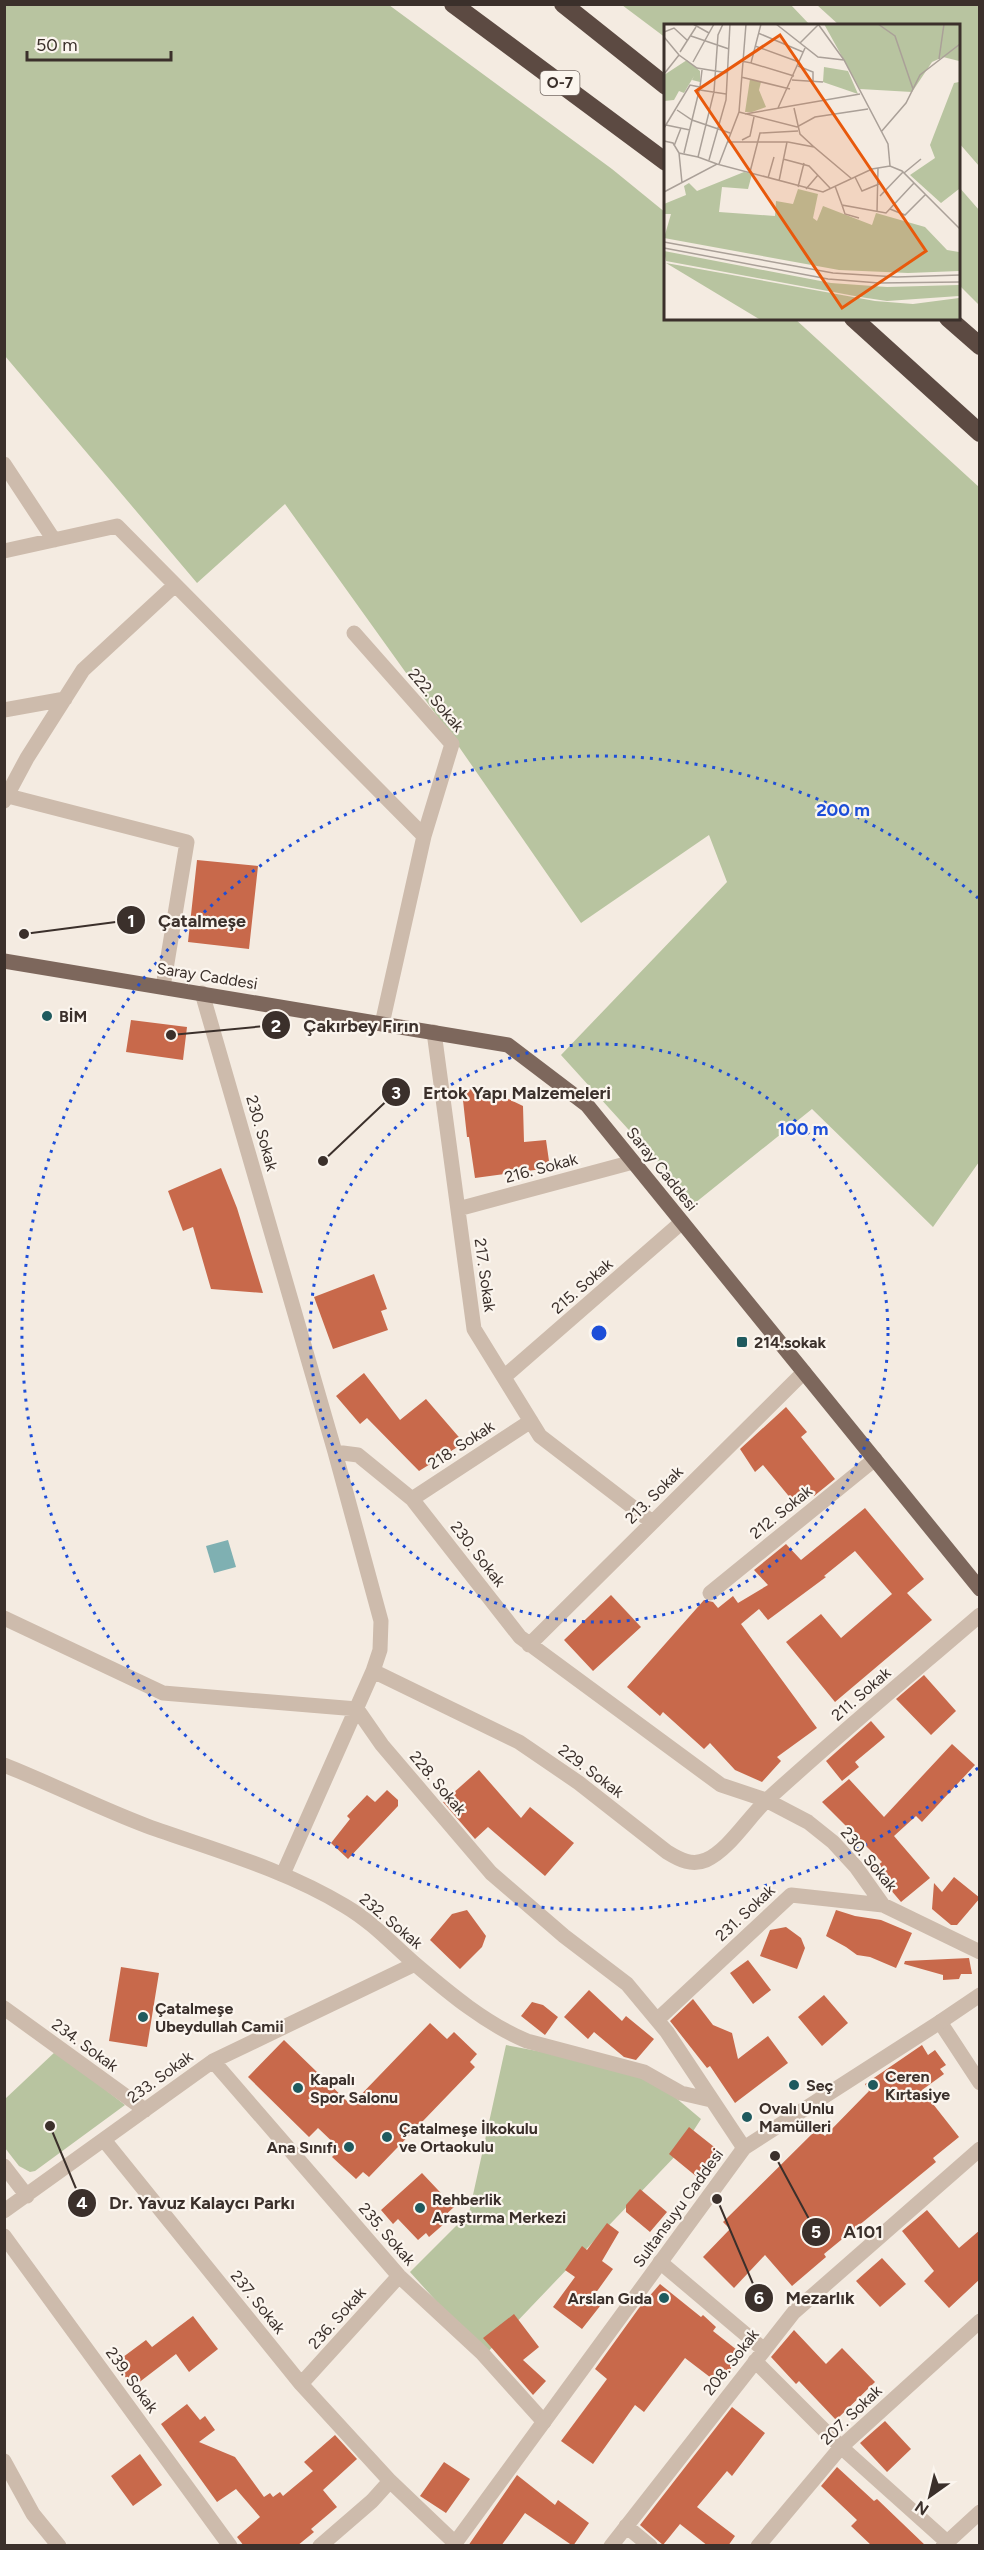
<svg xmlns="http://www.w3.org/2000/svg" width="984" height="2550" font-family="Figtree,sans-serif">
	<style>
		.green { fill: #b8c4a0 }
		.water { fill: #7fb0b2 }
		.building { fill: #c8694b }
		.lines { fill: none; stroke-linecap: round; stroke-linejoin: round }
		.minor { stroke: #cdbbac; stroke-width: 15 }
		.tertiary { stroke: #cdbbac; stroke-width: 15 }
		.primary { stroke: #7d675c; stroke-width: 15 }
		.motorway { stroke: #5c4a42; stroke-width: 18 }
		.ring { fill: none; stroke: #1d4ed8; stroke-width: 3; stroke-dasharray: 3 6 }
		.poi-dot { fill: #1f5a5e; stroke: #fbf5ee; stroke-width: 2 }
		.labels { text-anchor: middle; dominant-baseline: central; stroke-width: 4.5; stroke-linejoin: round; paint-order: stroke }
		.shield { fill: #fbf5ee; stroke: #756b66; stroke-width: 1.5 }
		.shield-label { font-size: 15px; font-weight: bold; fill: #3b302b }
		.street-label { font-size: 16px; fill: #3b302b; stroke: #fbf5ee }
		.poi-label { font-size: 16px; font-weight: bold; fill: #3b302b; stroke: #fbf5ee; text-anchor: start }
		.inset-road { fill: none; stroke: #aaa098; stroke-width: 1.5 }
		.view { fill: #e8590c; fill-opacity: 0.15; stroke: #e8590c; stroke-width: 3 }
		.inset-edge { fill: none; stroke: #3b302b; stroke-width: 3 }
		.centre { fill: #1d4ed8; stroke: #fbf5ee; stroke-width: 3 }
		.ring-label { font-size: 18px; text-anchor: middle; font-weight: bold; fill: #1d4ed8; stroke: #fbf5ee; stroke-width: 4.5; stroke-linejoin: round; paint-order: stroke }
		.leader { fill: none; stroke: #3b302b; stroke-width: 2 }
		.callout-dot { fill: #3b302b; stroke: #fbf5ee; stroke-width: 2 }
		.mark-label { font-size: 18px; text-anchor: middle; font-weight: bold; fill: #fff }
		.callout-label { font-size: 18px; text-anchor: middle; font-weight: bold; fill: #3b302b; stroke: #fbf5ee; stroke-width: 4.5; stroke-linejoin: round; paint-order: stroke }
	</style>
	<rect width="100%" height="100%" fill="#f4ebe1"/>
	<path class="green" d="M4 5H389L612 169 666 213V318H794L979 487V1162L933 1227 812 1109 695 1203 561 1055 727 882 709 835 581 923 457 744 285 504 197 583 5 356Z
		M622 5H791L810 25 666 26V38Z
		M817 5H979V166L959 143 958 26 839 25Z
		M959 187 979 210V305L959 285Z
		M506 2045 644 2071 701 2119 681 2150 485 2355 410 2272 469 2213Z
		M56 2051 125 2105 35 2171 30 2172 19 2166 5 2148V2099Z"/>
	<path class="water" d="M228 1540 236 1567 214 1573 206 1546Z"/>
	<path class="building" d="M197 860 258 866 249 949 188 942Z
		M131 1020 187 1027 183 1060 126 1052Z
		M484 1087 523 1106 524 1142 546 1140 550 1168 475 1178 469 1137H467L462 1091Z
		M221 1168 237 1208 263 1293 211 1289 193 1227 183 1231 168 1191Z
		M374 1274 387 1309 381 1311 388 1330 333 1349 314 1297Z
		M364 1373 400 1420 426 1399 464 1443 419 1471 367 1418 360 1424 336 1396Z
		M786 1407 807 1432 801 1437 835 1479 814 1496 807 1488 792 1500 763 1465 755 1472 740 1449Z
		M865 1508 924 1579 907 1593 932 1620 835 1702 786 1642 821 1614 841 1638 892 1594 855 1551 824 1576 826 1577 768 1620 759 1609 741 1624 817 1728 777 1757 781 1761 762 1782 735 1770 710 1743 704 1749 663 1712 660 1716 627 1687 704 1600 713 1602 718 1608 733 1596 738 1603 768 1585 754 1570 786 1544 801 1560Z
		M611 1595 641 1627 593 1671 564 1640Z
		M924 1675 956 1711 931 1735 896 1699Z
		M871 1721 885 1737 855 1762 859 1767 842 1781 826 1761Z
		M952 1744 975 1765 922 1822 916 1816 894 1836 930 1878 901 1902 873 1869 882 1862 822 1802 849 1779 884 1817Z
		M479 1770 521 1818 530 1807 574 1843 545 1876 488 1827 475 1839 443 1802Z
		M387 1790 398 1800V1806L348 1859 331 1843 350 1819 347 1816 367 1795 375 1802Z
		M954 1877 980 1898 957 1925H951L932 1909 934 1883 942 1892Z
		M467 1910 486 1936 482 1947 460 1969 430 1940 452 1914Z
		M836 1910 855 1916 881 1920 912 1933 896 1968 870 1957 857 1955 846 1947 826 1936Z
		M786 1927 801 1938 805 1948 797 1969 760 1956 770 1930Z
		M969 1958 972 1974H961L959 1979 943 1980V1975L904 1964 905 1961Z
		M748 1960 771 1990 753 2004 730 1973Z
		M121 1967 159 1973 147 2047 109 2041Z
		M589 1990 622 2021 626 2016 654 2039 636 2060 624 2057 594 2032 588 2039 564 2017Z
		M824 1995 848 2023 822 2046 798 2017Z
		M693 1999 713 2025 732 2033 738 2059 768 2036 788 2063 735 2103 710 2066 707 2068 670 2021Z
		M532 2002 543 2005 558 2017 545 2035 521 2016Z
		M430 2023 447 2039 454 2032 477 2054 470 2062 475 2067 369 2177 363 2172 356 2179 332 2157 340 2149 318 2128 309 2137 248 2077 284 2040 351 2105Z
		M922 2045 928 2055 935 2050 946 2065 940 2069 944 2074 922 2090 959 2137 933 2158 936 2162 824 2254 826 2257 792 2286 765 2255 734 2288 703 2257 730 2229 723 2222 817 2129 825 2136 869 2091 865 2084Z
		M689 2127 718 2150 697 2177 669 2154Z
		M422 2173 454 2207 441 2219 445 2223 429 2237 426 2233 418 2240 398 2219 393 2224 381 2210Z
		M640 2189 667 2212 650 2232 626 2212V2205Z
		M927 2210 959 2248 980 2230V2279L949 2308 924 2281 934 2271 902 2231Z
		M607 2223 619 2232 602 2261 613 2269 595 2294 604 2301 582 2329 553 2307 575 2277 565 2270 582 2246 587 2250Z
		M882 2258 906 2284 880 2307 856 2281Z
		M660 2284 701 2317 703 2315 716 2327 713 2331 742 2354 719 2384 685 2358 644 2412 635 2405 593 2464 561 2441 607 2379 595 2369 639 2308Z
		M514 2314 539 2347 523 2360 546 2381 533 2395 483 2338Z
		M193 2316 218 2349 189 2372 176 2354 133 2387 115 2363 146 2340 152 2347Z
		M794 2330 826 2364 842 2348 875 2382 836 2420 799 2381 796 2384 771 2357Z
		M187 2404 200 2420 205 2416 215 2430 199 2442 235 2457 264 2497 270 2493 273 2497 280 2492 283 2496 313 2471 304 2462 335 2435 357 2459 323 2490 337 2507 311 2529 314 2532 297 2546H244L237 2537 260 2517 236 2489 217 2502 161 2424Z
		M732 2407 765 2433 732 2476 727 2471 697 2507 735 2536 728 2546H708L680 2524 663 2545 640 2525Z
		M885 2421 911 2449 887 2472 860 2443Z
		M140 2454 162 2485 133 2506 111 2476Z
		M444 2462 470 2479 446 2513 420 2496Z
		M837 2467 874 2501 877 2499 926 2546H872L851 2526 857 2520 821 2486Z
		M517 2475 555 2505 558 2500 589 2523 573 2546 525 2513 501 2546H468Z"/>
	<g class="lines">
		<path class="minor" d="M4 464 54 540
			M4 551 117 526 424 836 382 1024
			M354 633 452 744 424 836
			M4 710 65 699
			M8 796 187 842 163 987
			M4 801 27 758 83 670 175 585
			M202 993 335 1452 358 1455 412 1499 520 1637 721 1785 766 1800 808 1822 833 1842 856 1867 883 1905 980 1952
			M434 1032 474 1329 540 1436 652 1522
			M458 1209 633 1162
			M504 1377 682 1222
			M412 1499 531 1421
			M710 1593 875 1459
			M4 1618 163 1693 357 1709 382 1745 491 1873 564 1936 627 1984 667 2032 744 2148
			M529 1645 804 1372
			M373 1671 519 1742 579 1783 667 1852C680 1860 692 1866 706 1860 729 1850 749 1816 768 1799 837 1736 909 1676 980 1615
			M4 1765C52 1784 99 1808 147 1826 214 1850 284 1869 345 1906 372 1922 392 1944 415 1964 449 1993 486 2024 527 2041L644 2072 681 2093 711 2100
			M283 1874 373 1671 380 1650 381 1621 335 1452
			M4 2008 145 2110
			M657 2020 791 1895 883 1905
			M940 2022 980 2083
			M213 2061 399 2276 482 2353 544 2422
			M104 2140 301 2384 390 2481
			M4 2166 27 2196
			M4 2211 213 2061 415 1964
			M4 2236 230 2546
			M660 2262 763 2349
			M755 2361 841 2447 946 2541
			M301 2384 399 2276
			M4 2461 33 2514 59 2546
			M626 2526 650 2546
			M320 2546 372 2501 390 2481 455 2543
			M611 2546 794 2312 980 2149
			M758 2546 841 2447 980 2321
			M943 2546 980 2512"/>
		<path class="tertiary" d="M453 2546 744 2148 940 2022 980 1995"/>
		<path class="primary" d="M4 961 508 1045 587 1105 980 1589"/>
		<path class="motorway" d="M453 4 666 162
			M563 4 666 86
			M853 318 980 433
			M948 318 980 346"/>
	</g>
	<g class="ring">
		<circle cx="599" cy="1333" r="289"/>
		<path d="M978 1768A577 577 0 1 1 978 898"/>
	</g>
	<g class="poi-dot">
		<circle cx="47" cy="1016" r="6"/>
		<rect x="736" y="1336" width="12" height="12" rx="3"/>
		<circle cx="143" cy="2017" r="6"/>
		<circle cx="794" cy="2085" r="6"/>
		<circle cx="873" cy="2085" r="6"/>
		<circle cx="298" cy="2088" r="6"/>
		<circle cx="747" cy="2117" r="6"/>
		<circle cx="387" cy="2137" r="6"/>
		<circle cx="349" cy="2147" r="6"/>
		<circle cx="420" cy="2208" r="6"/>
		<circle cx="664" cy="2298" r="6"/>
	</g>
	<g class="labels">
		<rect class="shield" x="540.5" y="71" width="39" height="24" rx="4.5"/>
		<g class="shield-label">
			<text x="560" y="83">O-7</text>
		</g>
		<g class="street-label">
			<text transform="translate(436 700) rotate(50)">222. Sokak</text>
			<text transform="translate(207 976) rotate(9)">Saray Caddesi</text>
			<text transform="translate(262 1133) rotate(74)">230. Sokak</text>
			<text transform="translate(541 1168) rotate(-15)">216. Sokak</text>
			<text transform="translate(662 1169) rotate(51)">Saray Caddesi</text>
			<text transform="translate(485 1275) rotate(82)">217. Sokak</text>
			<text transform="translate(582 1286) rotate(-41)">215. Sokak</text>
			<text transform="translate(461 1445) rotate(-33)">218. Sokak</text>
			<text transform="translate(654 1495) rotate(-45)">213. Sokak</text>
			<text transform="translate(781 1512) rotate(-39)">212. Sokak</text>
			<text transform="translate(478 1554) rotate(52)">230. Sokak</text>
			<text transform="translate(861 1694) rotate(-41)">211. Sokak</text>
			<text transform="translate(591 1771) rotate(37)">229. Sokak</text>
			<text transform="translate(438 1783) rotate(50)">228. Sokak</text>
			<text transform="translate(869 1859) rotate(50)">230. Sokak</text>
			<text transform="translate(745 1913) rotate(-43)">231. Sokak</text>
			<text transform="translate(391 1921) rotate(40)">232. Sokak</text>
			<text transform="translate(85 2045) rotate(36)">234. Sokak</text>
			<text transform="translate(160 2077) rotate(-36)">233. Sokak</text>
			<text transform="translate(678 2208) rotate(-54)">Sultansuyu Caddesi</text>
			<text transform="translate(387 2234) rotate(49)">235. Sokak</text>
			<text transform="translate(258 2302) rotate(51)">237. Sokak</text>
			<text transform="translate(337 2318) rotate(-48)">236. Sokak</text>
			<text transform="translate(731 2362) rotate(-52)">208. Sokak</text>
			<text transform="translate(132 2380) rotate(54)">239. Sokak</text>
			<text transform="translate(851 2415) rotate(-44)">207. Sokak</text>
		</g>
		<g class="poi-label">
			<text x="59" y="1016">BİM</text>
			<text x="754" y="1342">214.sokak</text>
			<text x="155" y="2008">Çatalmeşe<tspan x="155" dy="18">Ubeydullah Camii</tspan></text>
			<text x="885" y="2076">Ceren<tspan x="885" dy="18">Kırtasiye</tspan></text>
			<text x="310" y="2079">Kapalı<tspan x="310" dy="18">Spor Salonu</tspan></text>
			<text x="806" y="2085">Seç</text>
			<text x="759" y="2108">Ovalı Unlu<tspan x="759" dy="18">Mamülleri</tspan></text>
			<text x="399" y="2128">Çatalmeşe İlkokulu<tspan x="399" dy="18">ve Ortaokulu</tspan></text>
			<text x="337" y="2147" text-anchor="end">Ana Sınıfı</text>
			<text x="432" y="2199">Rehberlik<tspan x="432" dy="18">Araştırma Merkezi</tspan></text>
			<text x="652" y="2298" text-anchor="end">Arslan Gıda</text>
		</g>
	</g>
	<g transform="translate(664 24)">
		<rect width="296" height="296" fill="#f4ebe1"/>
		<path d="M160 0H295V37L279 33 268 38 248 68 196 65ZM23 36 36 47V58L28 56 30 52 20 69 15 67 10 76 0 77V51ZM160 43 184 47 194 70 159 58ZM86 55 97 58 95 66 102 83 88 88H81ZM295 58V165L277 179 246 151 271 134 266 121 290 59ZM80 148 88 150 84 165 58 163 55 188 111 192 112 177 129 180 134 165 154 170 149 194 153 197 159 182 208 201 212 189 261 203 283 226 295 228V247L244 249 175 246 0 214 7 190H0V180L22 171 20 162 25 159 33 167ZM0 227 167 259 223 263 295 261V272L223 277 196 273 2 237ZM2 239 211 277 249 280 295 274V295H95Z" fill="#b8c4a0"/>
		<path class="inset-road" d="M29 0 45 9M112 0 154 33 180 36M154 0 180 36 224 120 226 142M214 0 231 12 249 65M0 8 10 4 24 17M94 9 139 28M27 12 65 25M0 13 15 31 33 44 64 49M136 19 154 1M91 22 135 38M16 28 32 3M275 35 280 0M77 37 87 39 97 0M29 38 50 0M87 39 130 52M134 42 149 48V57M0 50 15 31M77 53 126 65M128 56 159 58M36 66 62 70M114 84 141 24M130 84 136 110 150 123M13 86 28 96 66 109M75 88 133 103 151 93 204 85M81 90 196 70M2 101 26 106M0 104 26 61 36 63 38 46M217 108 242 79 256 51 296 20M78 116 86 112 90 93M0 117 9 119 15 129 34 133M63 118H124L150 123 188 155M10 122 17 104M15 129 18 159M20 129 36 63M119 135 145 142 166 164M45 136 62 76 66 0M53 140 34 133 50 68 54 11 59 0M55 140 75 88 82 0M86 148 96 109 134 107M240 149 257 135M191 153 198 167 215 160M104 154 110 133M115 157 123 118M171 162 178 181 222 189 250 159M134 163 140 139M142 165 154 151M0 168 53 140 159 168 208 145 226 142 238 147 296 205M216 172 239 148M178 181 181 190 195 194M226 185 241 191 262 170M213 188 214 144M0 218 169 249 233 253 296 251M0 224 164 255 215 259 296 258"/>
		<path class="view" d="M116 11 262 227 178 284 32 67Z"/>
		<rect width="296" height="296" class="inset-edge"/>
	</g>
	<circle cx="599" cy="1333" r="9" class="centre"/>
	<g class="ring-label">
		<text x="843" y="816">200 m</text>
		<text x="803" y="1135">100 m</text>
	</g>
	<path class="leader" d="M24 934L131 920M171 1035L276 1025M323 1161L396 1092M50 2126L82 2203M775 2156L816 2232M717 2199L759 2298"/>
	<g class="callout-dot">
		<circle cx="24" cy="934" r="6"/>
		<circle cx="171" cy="1035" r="6"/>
		<circle cx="323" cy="1161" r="6"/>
		<circle cx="50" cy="2126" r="6"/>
		<circle cx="775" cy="2156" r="6"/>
		<circle cx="717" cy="2199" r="6"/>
		<circle cx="131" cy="920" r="15"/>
		<circle cx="276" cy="1025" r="15"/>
		<circle cx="396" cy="1092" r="15"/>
		<circle cx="82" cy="2203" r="15"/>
		<circle cx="816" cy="2232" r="15"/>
		<circle cx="759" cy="2298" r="15"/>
	</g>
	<g class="mark-label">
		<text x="131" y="927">1</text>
		<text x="276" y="1032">2</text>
		<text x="396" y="1099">3</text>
		<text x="82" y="2209">4</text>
		<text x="816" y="2238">5</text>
		<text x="759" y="2304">6</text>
	</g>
	<g class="callout-label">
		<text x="202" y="927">Çatalmeşe</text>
		<text x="361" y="1032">Çakırbey Fırın</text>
		<text x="517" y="1099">Ertok Yapı Malzemeleri</text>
		<text x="202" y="2209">Dr. Yavuz Kalaycı Parkı</text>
		<text x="863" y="2238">A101</text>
		<text x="820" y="2304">Mezarlık</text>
	</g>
	<rect width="984" height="2550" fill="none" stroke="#3b302b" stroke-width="12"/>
	<g transform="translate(930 2496) rotate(214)" stroke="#fbf5ee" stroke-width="4.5" paint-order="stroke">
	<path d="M0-4.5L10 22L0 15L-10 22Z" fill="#3b302b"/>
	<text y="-9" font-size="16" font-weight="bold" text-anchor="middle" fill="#3b302b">N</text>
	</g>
	<path d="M27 51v9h144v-9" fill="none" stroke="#3b302b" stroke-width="3"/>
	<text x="36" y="51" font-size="18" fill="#3b302b" stroke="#fbf5ee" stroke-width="4.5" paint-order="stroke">50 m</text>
</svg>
